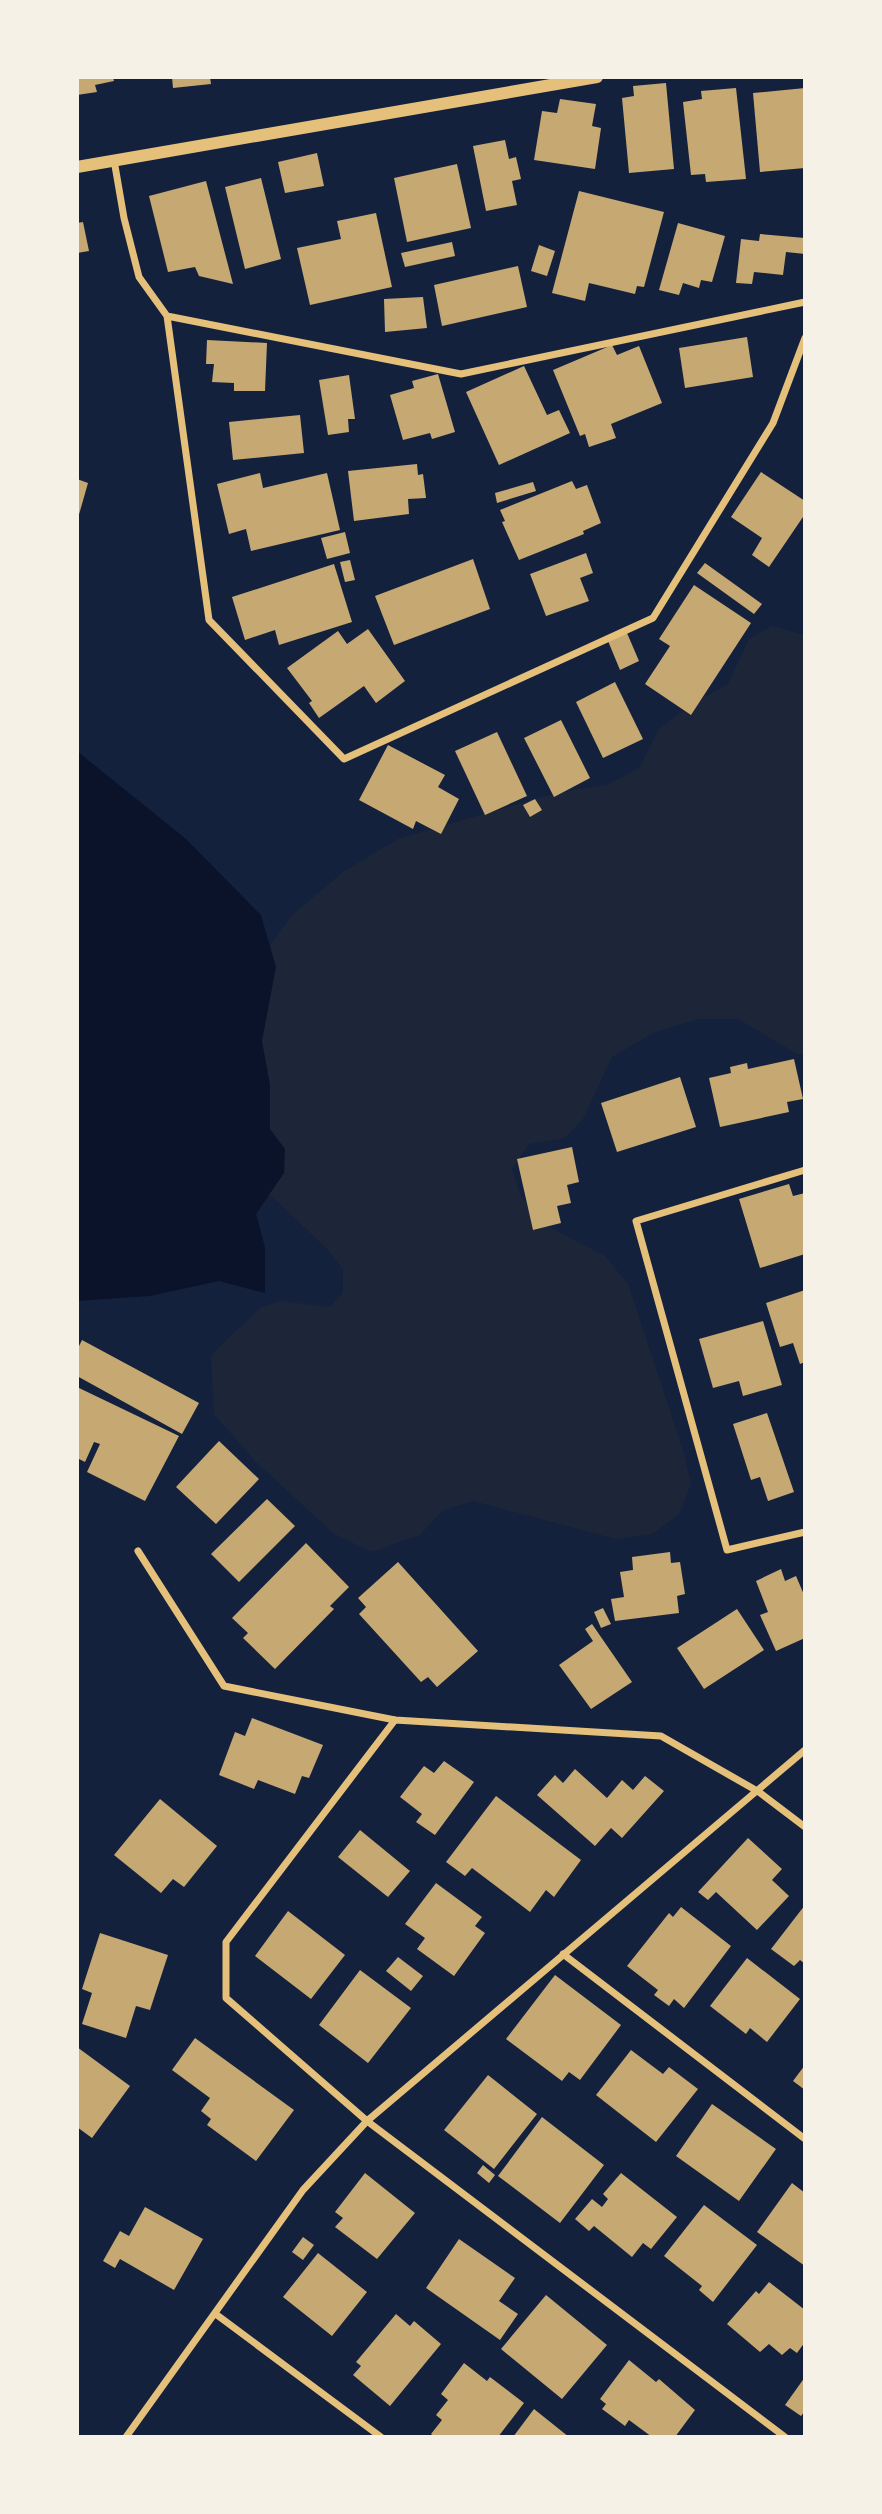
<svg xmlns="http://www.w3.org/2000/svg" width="882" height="2514" font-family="Jost,sans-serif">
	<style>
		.green { fill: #1d2539 }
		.water { fill: #0b132b }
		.building { fill: #c6a872 }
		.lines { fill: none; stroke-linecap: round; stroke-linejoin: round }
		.minor { stroke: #e5c07b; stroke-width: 7 }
		.tertiary { stroke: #e5c07b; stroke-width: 12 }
	</style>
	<rect width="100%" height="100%" fill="#14213d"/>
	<path class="green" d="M772 626 805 635V1055L797 1054 738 1019H698L653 1033 612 1057 583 1119 565 1138 529 1144 512 1169 520 1194 537 1221 605 1256 628 1284 683 1450 691 1484 679 1514 652 1534 616 1539 473 1501 443 1510 420 1535 371 1552 333 1533 255 1461 214 1414 211 1355 260 1308 280 1301 330 1307 343 1293V1269L329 1251 259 1184V961L291 916 343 872 398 839 559 792 607 785 639 768 659 729 692 704 728 684 749 639Z"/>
	<path class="water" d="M77 751 186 839 261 915 276 967 262 1041 270 1085V1129L285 1149 284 1173 256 1214 265 1247V1293L219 1281 150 1296 77 1301Z"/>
	<path class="building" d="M77 77H113L114 81 95 85 97 92 77 95Z
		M172 77H210L211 84 173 88Z
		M666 83 674 169 629 173 622 98 634 96 633 86Z
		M736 88 746 179 706 182 705 174 691 175 683 102 702 99 701 91Z
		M805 88V168L760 172 753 93Z
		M560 99 596 104 592 126 601 128 595 169 534 160 542 111 557 113Z
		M505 140 509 159 516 157 521 179 512 181 517 205 486 211 473 146Z
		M317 153 324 186 285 193 278 162Z
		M457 164 471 228 407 242 394 178Z
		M261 178 281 259 245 269 225 187Z
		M206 181 233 284 199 276 195 267 168 272 149 196Z
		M579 191 664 212 644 287 637 286 635 294 589 283 585 301 552 293Z
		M376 213 392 287 310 305 297 248 341 239 337 221Z
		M83 222 89 251 77 253V223Z
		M678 223 725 236 712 282 701 280 699 288 683 283 679 295 659 290Z
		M760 234 805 238V254L786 252 783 275 754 272 752 284 736 283 741 239 759 241Z
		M452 242 455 256 405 267 401 253Z
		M539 245 555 251 547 276 531 271Z
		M518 266 527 307 442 326 434 285Z
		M423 297 427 328 385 332 384 299Z
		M747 337 753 377 685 388 679 348Z
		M207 340 267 343 265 391H234V383L212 382 214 364H206Z
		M612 345 617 355 639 346 662 403 611 424 616 438 589 447 585 434 580 436 553 370Z
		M524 366 547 415 559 410 570 433 499 465 466 392Z
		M438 374 455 432 432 439 430 433 403 440 390 395 414 388 412 381Z
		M349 375 355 419H348L349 432 328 435 319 380Z
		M300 415 304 453 233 460 229 422Z
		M417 464 418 475 423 474 426 498 408 499 409 514 354 521 348 471Z
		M761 472 805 501V514L769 567 752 555 762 538 731 517Z
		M260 473 263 488 327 473 340 530 251 551 246 529 229 534 217 484Z
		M77 479 88 483 78 518H77Z
		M572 481 576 489 587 485 601 523 583 531 584 534 519 560 502 522 505 521 500 510Z
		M533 482 536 491 497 503 495 493Z
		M345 532 350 553 327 559 321 538Z
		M586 553 593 573 580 578 589 601 546 616 530 574Z
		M473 559 490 609 394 645 375 596Z
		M350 560 355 580 345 582 340 562Z
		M705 563 762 604 754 614 697 573Z
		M334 564 352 622 279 645 275 630 245 640 232 597Z
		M694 585 751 623 691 715 645 684 670 646 659 639Z
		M368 629 405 681 376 703 364 686 319 718 309 703 312 701 287 668 338 631 347 644Z
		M627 633 639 661 620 670 608 641Z
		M615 682 643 739 603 758 576 702Z
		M561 720 590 778 554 797 524 738Z
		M497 732 527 796 485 815 455 751Z
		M388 745 445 775 438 787 459 799 441 834 416 821 413 829 359 800Z
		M535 799 542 810 530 817 523 805Z
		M794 1059 803 1099 787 1102 789 1112 720 1127 709 1078 731 1073 730 1067 747 1063 748 1069Z
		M680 1077 696 1127 617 1152 601 1103Z
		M572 1147 579 1182 567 1185 571 1203 557 1206 561 1223 533 1230 517 1159Z
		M789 1184 793 1196 805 1193V1254L760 1268 739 1199Z
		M805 1290V1362L800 1364 793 1343 780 1347 766 1303Z
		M763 1321 782 1385 743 1396 739 1381 713 1388 699 1339Z
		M82 1340 199 1403 182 1434 77 1376V1350Z
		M77 1387 179 1436 145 1501 87 1472 100 1444 94 1442 85 1462 77 1458Z
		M767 1413 794 1492 768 1501 760 1477 751 1480 733 1424Z
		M219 1441 259 1479 216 1524 176 1487Z
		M267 1499 295 1526 239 1582 211 1554Z
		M306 1543 349 1587 330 1606 334 1609 275 1669 243 1638 248 1633 232 1618Z
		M670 1552 671 1563 680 1562 685 1594 677 1596 679 1613 615 1621 611 1599 624 1597 620 1572 633 1570 632 1557Z
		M398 1562 478 1651 437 1687 428 1677 421 1682 359 1614 366 1607 358 1598Z
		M781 1569 785 1581 796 1576 805 1597V1638L776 1651 760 1615 768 1612 756 1581Z
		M603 1608 611 1624 601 1628 594 1612Z
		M737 1609 764 1650 704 1689 677 1648Z
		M592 1624 632 1682 591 1709 559 1665 593 1641 585 1629Z
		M252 1718 323 1745 309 1778 302 1776 295 1794 258 1780 254 1789 219 1775 235 1732 245 1736Z
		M444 1761 474 1782 435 1835 416 1822 422 1814 400 1797 424 1766 434 1773Z
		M575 1769 607 1798 622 1780 633 1790 645 1776 664 1791 622 1838 611 1828 595 1846 537 1795 555 1775 563 1783Z
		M496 1796 581 1860 554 1897 546 1890 530 1912 472 1868 465 1876 446 1862Z
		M160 1799 217 1846 184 1887 173 1879 161 1893 114 1855Z
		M360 1830 410 1871 388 1897 338 1857Z
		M748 1838 782 1869 772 1880 789 1896 757 1930 716 1892 708 1900 698 1892Z
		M436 1883 482 1917 475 1926 485 1933 454 1976 417 1949 425 1938 405 1924Z
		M805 1905V1964L800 1960 794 1966 771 1949Z
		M681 1907 731 1946 684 2008 674 1999 669 2006 654 1995 658 1990 627 1966 669 1913 673 1917Z
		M288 1911 345 1955 311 1999 255 1956Z
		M100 1933 168 1955 150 2010 136 2006 126 2038 82 2024 92 1993 82 1989Z
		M398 1957 423 1976 411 1991 386 1971Z
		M747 1958 800 1999 767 2042 750 2028 746 2034 710 2006Z
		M360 1970 411 2008 368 2063 319 2025Z
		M555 1975 621 2025 580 2080 569 2072 562 2081 506 2039Z
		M195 2038 294 2110 256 2161 207 2125 211 2119 201 2111 210 2098 172 2070Z
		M77 2047 130 2086 92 2138 77 2127Z
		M631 2050 663 2074 669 2067 698 2089 656 2142 596 2095Z
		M805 2065V2090L793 2081Z
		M488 2075 537 2114 494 2169 444 2130Z
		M712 2104 776 2149 739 2201 676 2156Z
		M542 2117 604 2165 560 2223 498 2176Z
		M483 2165 495 2175 489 2183 477 2173Z
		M365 2173 415 2213 377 2259 335 2227 343 2218 335 2212Z
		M621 2173 677 2217 651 2249 643 2243 632 2257 594 2226 589 2231 575 2219 592 2199 602 2207 608 2199 603 2194Z
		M792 2183 805 2193V2266L757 2232Z
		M704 2205 757 2245 713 2302 699 2290 702 2286 664 2256Z
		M145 2207 203 2239 174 2290 120 2259 115 2268 103 2261 120 2231 129 2236Z
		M303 2237 314 2245 303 2260 292 2252Z
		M459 2239 515 2278 499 2301 518 2314 500 2340 426 2288Z
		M318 2253 367 2292 332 2336 283 2297Z
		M769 2282 805 2310V2342L797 2353 790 2348 782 2355 769 2344 760 2352 727 2324 756 2291 759 2294Z
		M546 2295 607 2345 562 2399 501 2349Z
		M396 2314 410 2326 414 2321 441 2344 390 2406 353 2375 361 2366 356 2362Z
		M629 2360 656 2382 659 2379 695 2410 675 2437H652L629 2420 625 2426 602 2409 606 2404 600 2399Z
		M464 2363 487 2381 490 2377 524 2403 498 2437H435L431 2434 442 2420 436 2415 448 2400 441 2394Z
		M805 2377V2411L801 2416 785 2405Z
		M534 2409 569 2437H513Z"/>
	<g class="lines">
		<path class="minor" d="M114 160 124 218 139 277 167 316
			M805 302 461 374 167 316 209 620 344 759 653 618 773 423 805 338
			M805 1170 636 1221 727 1550 805 1532
			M138 1551 224 1686 395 1720 661 1736 759 1792 805 1827
			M395 1720 226 1942V1998L367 2121 785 2437
			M563 1954 805 2139
			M217 2315 381 2437
			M126 2437 303 2190 367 2121 805 1750"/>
		<path class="tertiary" d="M77 167 597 77"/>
	</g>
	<rect width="882" height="2514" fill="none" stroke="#f6f1e7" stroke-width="158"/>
</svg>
